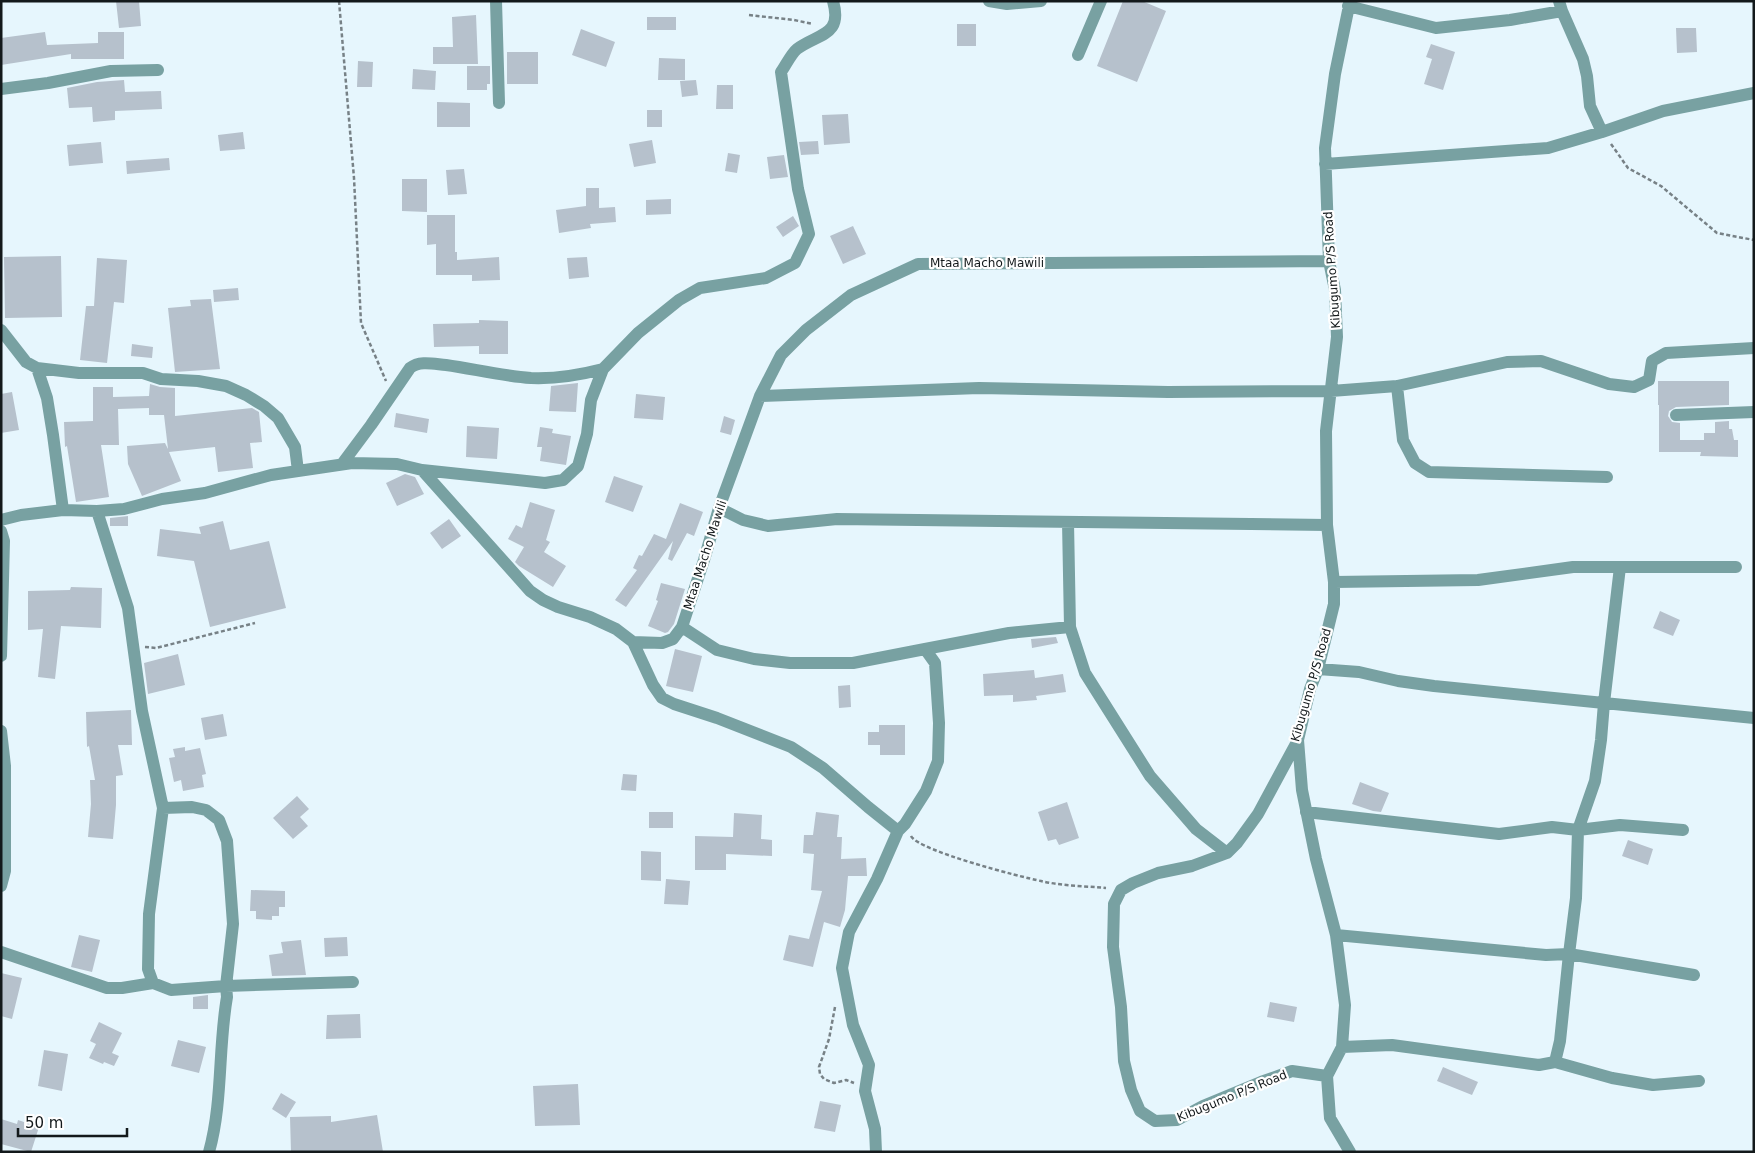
<svg xmlns="http://www.w3.org/2000/svg" width="1755" height="1153" font-family="'DejaVu Sans',sans-serif">
	<style>
		.building { fill: #b6c1cc }
		.lines { fill: none; stroke-linecap: round; stroke-linejoin: round }
		.path { stroke: #778186; stroke-width: 2.5; stroke-dasharray: 4 2.5; stroke-linecap: butt }
		.minor { stroke: #78a1a2; stroke-width: 12 }
		.labels { text-anchor: middle; dominant-baseline: central; stroke-width: 4.5; stroke-linejoin: round; paint-order: stroke }
		.street-label { font-size: 12px; fill: #13191b; stroke: #fff }
	</style>
	<rect width="100%" height="100%" fill="#e6f6fd"/>
	<path class="building" d="M116 1H139L141 26 119 28Z
		M1123 1H1142L1166 11 1137 82 1097 66Z
		M476 15 478 64H433V47H453L452 17Z
		M647 17H676V30H647Z
		M957 24H976V46H957Z
		M1676 28H1696L1697 52 1677 53Z
		M581 29 615 42 606 67 572 55Z
		M45 32 47 45 98 43V32H124V59H71V54L1 65V38Z
		M1431 44 1455 52 1443 90 1424 84 1432 59 1426 57Z
		M507 52H538V84H507Z
		M659 58 685 59V80H658Z
		M358 61 373 62 372 87H357Z
		M467 66H490V84H487V90H467Z
		M413 69 436 71 435 90 412 89Z
		M124 80 125 92 161 91 162 109 115 111V120L93 122 92 107 69 108 67 88 97 82Z
		M696 80 698 95 682 97 680 81Z
		M717 85H733V109H716Z
		M437 102 470 103V127H437Z
		M647 110H662V127H647Z
		M848 114 850 143 824 145 822 115Z
		M243 132 245 149 220 151 218 135Z
		M652 140 656 163 634 167 629 144Z
		M818 141 819 154 801 155 799 142Z
		M101 142 103 163 69 166 67 145Z
		M728 153 740 155 737 173 725 171Z
		M784 155 788 177 770 179 767 157Z
		M169 158 170 170 127 174 126 161Z
		M464 169 467 194 448 195 446 170Z
		M402 179H427V212L402 211Z
		M586 188H599V208L615 207 616 222 590 224 591 228 559 233 556 210 586 206Z
		M671 199V214L646 215V200Z
		M427 215H455V252H457V260L499 257 500 280 472 281V275H436V244L427 245Z
		M793 216 799 226 783 237 776 227Z
		M853 226 866 254 843 264 830 236Z
		M61 256 62 317 5 318 4 257Z
		M587 257 589 277 569 279 567 258Z
		M97 258 127 260 124 303 114 302 107 363 80 360 86 306H94Z
		M238 288 239 300 214 302 213 290Z
		M211 299 220 369 175 372 168 308 191 306 190 300Z
		M479 320 508 321V354H479V346L434 347 433 324 479 323Z
		M132 344 153 347 152 358 131 356Z
		M1658 381H1729V405L1676 407 1669 411 1668 416 1672 422 1680 423V440H1704V433H1715V422L1729 421V429H1732L1734 440H1738V457L1700 456 1701 452H1659V405H1658Z
		M578 383 576 412 549 411 551 386Z
		M150 384 160 387 175 388V416L252 408 259 412 262 442 250 443 253 468 218 472 215 447 169 452 181 481 142 496 128 464 127 446 165 443 168 449 164 415H149V408L118 409 119 445H101L109 497 76 502 67 446 65 447 64 422 93 421V387H113V397L149 396Z
		M12 392 19 430 1 433V394Z
		M636 394 665 397 663 420 634 418Z
		M396 413 429 419 427 433 394 427Z
		M724 416 735 420 731 435 720 432Z
		M467 426 499 428 497 459 466 457Z
		M540 427 553 429 552 433 571 436 566 465 540 461 542 447H537Z
		M405 474 415 477 424 494 397 506 386 483Z
		M614 476 643 486 633 512 605 502Z
		M530 502 555 510 546 540 550 542 544 552 566 566 553 587 519 566 515 562 524 547 508 539 516 525 522 528Z
		M680 503 703 512 694 536 687 533 672 561 668 559 673 541 626 607 615 600 637 570 633 568 639 555 642 556 654 534 666 539Z
		M128 516V526H110V518Z
		M449 519 461 536 442 549 430 533Z
		M223 521 230 550 269 541 286 608 210 627 194 561 157 556 160 529 201 534 199 527Z
		M661 583 685 589 674 624 668 632 665 633 648 626 658 601 656 600Z
		M71 587 102 588 101 628 61 626 55 679 38 677 43 629 28 630V591L70 590Z
		M1660 611 1680 620 1673 636 1653 628Z
		M1056 637 1058 643 1032 648 1031 639Z
		M675 649 702 656 693 692 666 686Z
		M178 654 185 685 148 694 144 663Z
		M1034 670 1035 678 1063 674 1066 692 1036 696 1037 700 1013 702V695L984 696 983 674Z
		M850 685 851 707 839 708 838 686Z
		M131 710 132 745H118L123 775 116 776V805L113 839 88 837 91 804 90 780H95L89 746 87 747 86 712Z
		M223 714 227 736 205 740 201 718Z
		M879 725H905V755H880V745H868V732H879Z
		M185 747V751L200 748 206 774 202 775 204 787 183 791 181 780 174 782 169 758 175 757 173 749Z
		M623 774 637 775 636 791 621 790Z
		M1360 782 1389 793 1381 812 1373 811 1352 804Z
		M297 796 309 809 300 817 308 826 293 839 273 818Z
		M1067 802 1079 838 1059 845 1056 839 1048 841 1038 812Z
		M649 812H673V828H649Z
		M816 812 839 815 837 837H842L841 859 866 858 867 876H848L845 910 840 927 824 922 813 967 783 960 789 935 809 939 822 891 811 890 814 854 803 853 804 835H813Z
		M734 813 762 815 761 839 772 840V856L726 854V870H695V836L733 837Z
		M1628 840 1653 849 1648 865 1622 856Z
		M641 851 661 852V881L641 880Z
		M666 879 690 881 688 905 664 904Z
		M251 890 285 891V907H279V916H272V920L256 919V911H250Z
		M79 935 100 940 92 972 71 967Z
		M347 937 348 956 325 957 324 938Z
		M301 940 306 975 272 976 269 955 283 953 281 942Z
		M1 973 22 978 12 1019 1 1016Z
		M208 995V1009H193V997Z
		M1270 1002 1297 1007 1294 1022 1267 1017Z
		M360 1014 361 1038 326 1039 327 1015Z
		M99 1022 122 1033 112 1053 119 1056 114 1066 104 1062 103 1064 89 1058 96 1044 90 1041Z
		M178 1040 206 1047 199 1073 171 1066Z
		M44 1050 68 1054 62 1091 38 1086Z
		M1443 1067 1478 1082 1472 1095 1437 1081Z
		M578 1084 580 1125 535 1126 533 1086Z
		M281 1093 296 1102 286 1118 272 1109Z
		M820 1101 841 1105 835 1132 814 1128Z
		M377 1115 383 1152H291L290 1117 331 1116V1122Z
		M1 1119 17 1124 18 1120 39 1127 31 1152 1 1144Z"/>
	<g class="lines">
		<path class="path" d="M339 1 354 178 361 323 386 381
			M749 15 794 20 813 24
			M1611 144 1628 168 1661 186 1717 233 1754 240
			M145 647 156 648 255 623
			M911 836C919 851 1021 877 1041 881 1062 886 1085 886 1106 888
			M835 1007 829 1039 819 1067 820 1074 824 1079 834 1083 846 1080 854 1083"/>
		<path class="minor" d="M496 1 499 103
			M989 1 1007 4 1041 1
			M1350 1 1335 74 1325 148 1329 261 1335 290 1337 337 1326 431 1327 525 1334 582V604L1318 669 1310 689 1298 740 1258 814 1237 843 1227 853 1192 866 1158 873 1133 883 1121 890 1114 904 1113 947 1121 1007 1124 1061 1131 1090 1140 1111 1155 1121 1177 1120 1203 1106 1261 1082 1292 1071 1327 1076 1330 1118 1350 1152
			M1559 1 1562 11 1583 59 1587 76 1590 106 1602 132
			M1348 6 1436 28 1510 20 1562 11
			M1078 55 1101 1
			M1 89 48 83 111 71 158 70
			M1325 164 1548 148 1602 132 1663 111 1754 93
			M1 330 26 362 37 368 79 373H143L161 379 198 381 226 386 246 395 264 406 278 418 295 447 298 471
			M37 368 47 398 53 435 63 510
			M1397 386 1403 440 1415 463 1429 472 1607 477
			M760 396 979 388 1168 392 1331 391 1397 386 1507 362 1541 361 1609 384 1634 387 1649 380 1652 361 1666 353 1754 348
			M1676 415 1754 412
			M342 464 371 425 410 368C420 360 434 364 446 365 474 369 502 376 531 378 555 379 580 375 603 369
			M422 470 545 483 563 480 578 466 587 434 591 400 603 369 638 333 679 300 700 288 766 278 795 263 809 234 798 189 781 72C786 65 791 54 797 49 819 33 843 36 833 1
			M719 508 743 520 768 526 837 519 1327 525
			M97 511 128 608 142 711 163 808 149 914 148 969 153 983 171 990 226 986 227 997C218 1048 223 1102 209 1152
			M1 520 21 515 63 510 97 511 124 509 162 499 205 493 271 475 352 463 397 464 422 470 530 591 543 600 558 607 590 617 616 629 633 642 653 685 662 698 674 704 717 718 791 747 823 768 868 807 898 831
			M1068 522 1070 627 1085 673 1150 776 1196 829 1227 853
			M1 531 4 541 1 656
			M1620 567H1736
			M1334 582 1478 580 1573 567H1620L1604 703 1754 718
			M682 627 717 650 754 659 790 663H853L925 649 935 663 939 723 938 761 926 791 905 824 898 831 877 879 849 932 842 968 853 1025 869 1065 865 1091 875 1129 876 1152
			M633 642 662 643 673 639 682 627 704 560 719 508 760 396 781 355 806 330 851 295 918 264 1329 261
			M925 649 1009 633 1070 627
			M1 731 5 766V871L1 886
			M1298 740 1302 790 1316 859 1336 935 1345 1005 1342 1047 1327 1076
			M163 808 192 807 206 810 219 820 227 841 233 924 226 986 353 982
			M1306 812 1499 834 1552 827 1578 830 1595 781 1601 740 1604 703 1434 686 1398 681 1359 672 1318 669
			M1336 935 1546 955 1569 954 1576 898 1578 830 1620 825 1683 830
			M1 952 107 988H122L153 983
			M1342 1047 1392 1045 1539 1065 1555 1062 1560 1041 1569 954 1694 975
			M1555 1062 1612 1078 1653 1085 1699 1081"/>
	</g>
	<g class="labels">
		<g class="street-label">
			<text x="987" y="263">Mtaa Macho Mawili</text>
			<text transform="translate(1332 270) rotate(-94)">Kibugumo P/S Road</text>
			<text transform="translate(705 555) rotate(-72)">Mtaa Macho Mawili</text>
			<text transform="translate(1311 685) rotate(-74)">Kibugumo P/S Road</text>
			<text transform="translate(1232 1096) rotate(-22)">Kibugumo P/S Road</text>
		</g>
	</g>
	<rect width="1755" height="1153" fill="none" stroke="#13191b" stroke-width="5"/>
	<path d="M18 1128v8h109v-8" fill="none" stroke="#13191b" stroke-width="2.5"/>
	<text x="25" y="1128" font-size="15" fill="#13191b" stroke="#ffffff" stroke-width="4" paint-order="stroke">50 m</text>
</svg>
